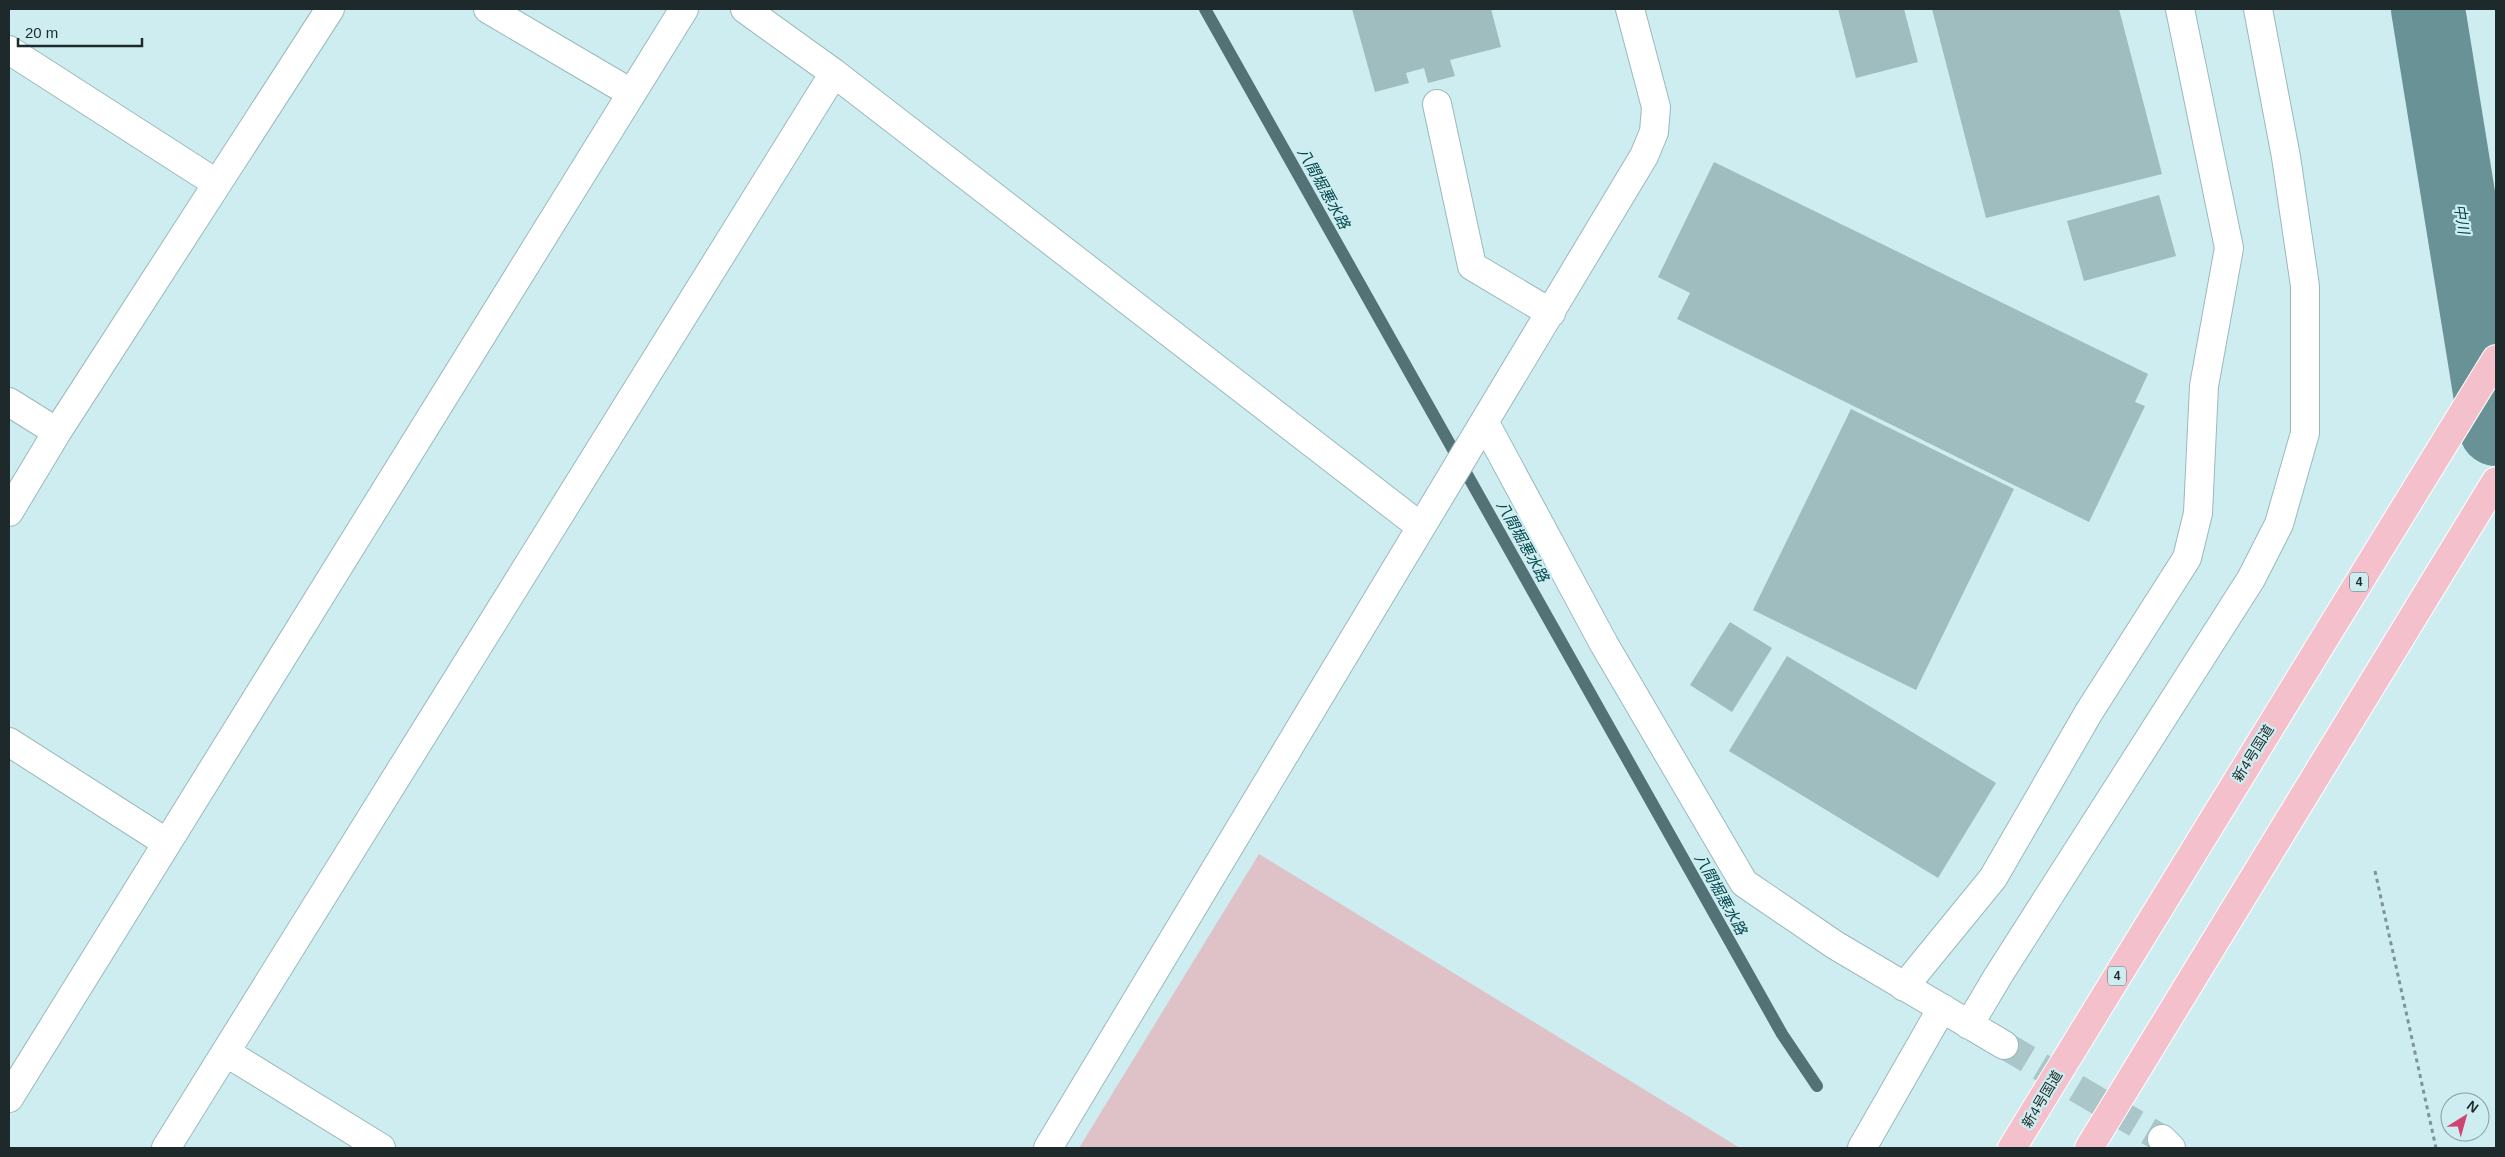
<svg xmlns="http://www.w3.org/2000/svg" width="2505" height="1157" font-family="Helvetica,'Noto Sans JP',sans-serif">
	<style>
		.green { fill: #dfc2c8 }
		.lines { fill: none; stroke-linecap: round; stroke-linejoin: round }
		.stream { stroke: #527275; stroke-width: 12 }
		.river { stroke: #689295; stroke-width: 74 }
		.building { fill: #9fbdbf }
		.minor-tunnel { stroke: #abc6c8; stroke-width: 28; stroke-dasharray: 28 14; stroke-linecap: butt }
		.minor-casing { stroke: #9bb9bb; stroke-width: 30 }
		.highway-casing { stroke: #fff; stroke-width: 30 }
		.path { stroke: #7e9496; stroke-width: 3; stroke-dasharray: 4 4; stroke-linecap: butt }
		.minor { stroke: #fff; stroke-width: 28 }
		.highway { stroke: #f3c0cb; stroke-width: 28 }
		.labels { text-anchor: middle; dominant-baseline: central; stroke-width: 4.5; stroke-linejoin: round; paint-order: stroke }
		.shield { fill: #ceedf0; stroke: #526465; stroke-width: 1 }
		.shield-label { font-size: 12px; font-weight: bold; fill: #1d292a }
		.street-label { font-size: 14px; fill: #1d292a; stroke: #ceedf0 }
		.water-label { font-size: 15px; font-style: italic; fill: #00464b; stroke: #ceedf0 }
	</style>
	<rect width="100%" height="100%" fill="#ceedf0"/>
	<path class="green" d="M1259 854 1740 1148H1079Z"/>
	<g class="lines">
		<path class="stream" d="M1205 9 1782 1034 1817 1086"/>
		<path class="river" d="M2428 9 2496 429"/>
	</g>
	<path class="building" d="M1352 9H1491L1501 47 1450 60 1455 76 1428 83 1424 68 1406 73 1409 83 1375 92Z
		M1838 9H1904L1918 62 1856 78Z
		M1932 9H2119L2162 174 1986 218Z
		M1714 162 2148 374 2135 402 2145 406 2089 522 1677 319 1690 293 1658 277Z
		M2159 195 2176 256 2084 281 2067 221Z
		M1851 409 2014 489 1916 690 1753 610Z
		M1730 622 1772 648 1732 712 1690 685Z
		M1787 656 1996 783 1938 878 1729 751Z"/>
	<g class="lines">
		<path class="minor-tunnel" d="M2004 1045 2162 1139"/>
		<g class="minor-casing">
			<path id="minor" d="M488 9 631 93
				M745 9 834 73 1421 527
				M9 50 216 183
				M1437 104 1472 266 1551 313
				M9 402 57 432
				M1485 423 1604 644 1744 883 1835 945 2004 1045
				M9 512 57 432 330 9
				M9 742 167 843
				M1904 987 1993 878 2089 712 2187 558 2198 513 2204 386 2229 248 2180 9
				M1969 1025 1998 976 2251 579 2279 524 2305 433V286L2286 157 2258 9
				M227 1053 381 1148
				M9 1098 684 9
				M2162 1139 2171 1148
				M166 1148 834 73
				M1048 1148 1644 156 1654 132 1656 107 1630 9
				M1862 1148 1942 1008"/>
		</g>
		<g class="highway-casing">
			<path id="highway" d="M2012 1148 2496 359
				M2089 1148 2496 481"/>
		</g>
		<path class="path" d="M2375 871 2436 1148"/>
		<use href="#minor" class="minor"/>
		<use href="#highway" class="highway"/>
	</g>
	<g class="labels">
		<g class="shield">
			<rect x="2350" y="572.5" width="18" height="19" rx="4"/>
			<rect x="2108" y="966.5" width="18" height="19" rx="4"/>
		</g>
		<g class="shield-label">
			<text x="2359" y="582">4</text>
			<text x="2117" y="976">4</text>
		</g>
		<g class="street-label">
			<text transform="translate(2253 753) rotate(-58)">新4号国道</text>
			<text transform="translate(2042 1099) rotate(-59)">新4号国道</text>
		</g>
		<g class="water-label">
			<text transform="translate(1324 188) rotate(61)">八間堀悪水路</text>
			<text transform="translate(2462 219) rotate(81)">中川</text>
			<text transform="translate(1523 541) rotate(61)">八間堀悪水路</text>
			<text transform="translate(1721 894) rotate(61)">八間堀悪水路</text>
		</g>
	</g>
	<rect width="2505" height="1157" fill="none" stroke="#1d292a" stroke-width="20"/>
	<g transform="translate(2465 1117) rotate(37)"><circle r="24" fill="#ceedf0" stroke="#879fa1"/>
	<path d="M0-4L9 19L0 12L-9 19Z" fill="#d14472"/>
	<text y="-8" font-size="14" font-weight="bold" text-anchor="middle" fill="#1d292a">N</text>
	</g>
	<path d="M18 38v8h124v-8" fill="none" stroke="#1d292a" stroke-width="2.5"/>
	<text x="25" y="38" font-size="15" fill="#1d292a" stroke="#ceedf0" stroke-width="4" paint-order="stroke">20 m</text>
</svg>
